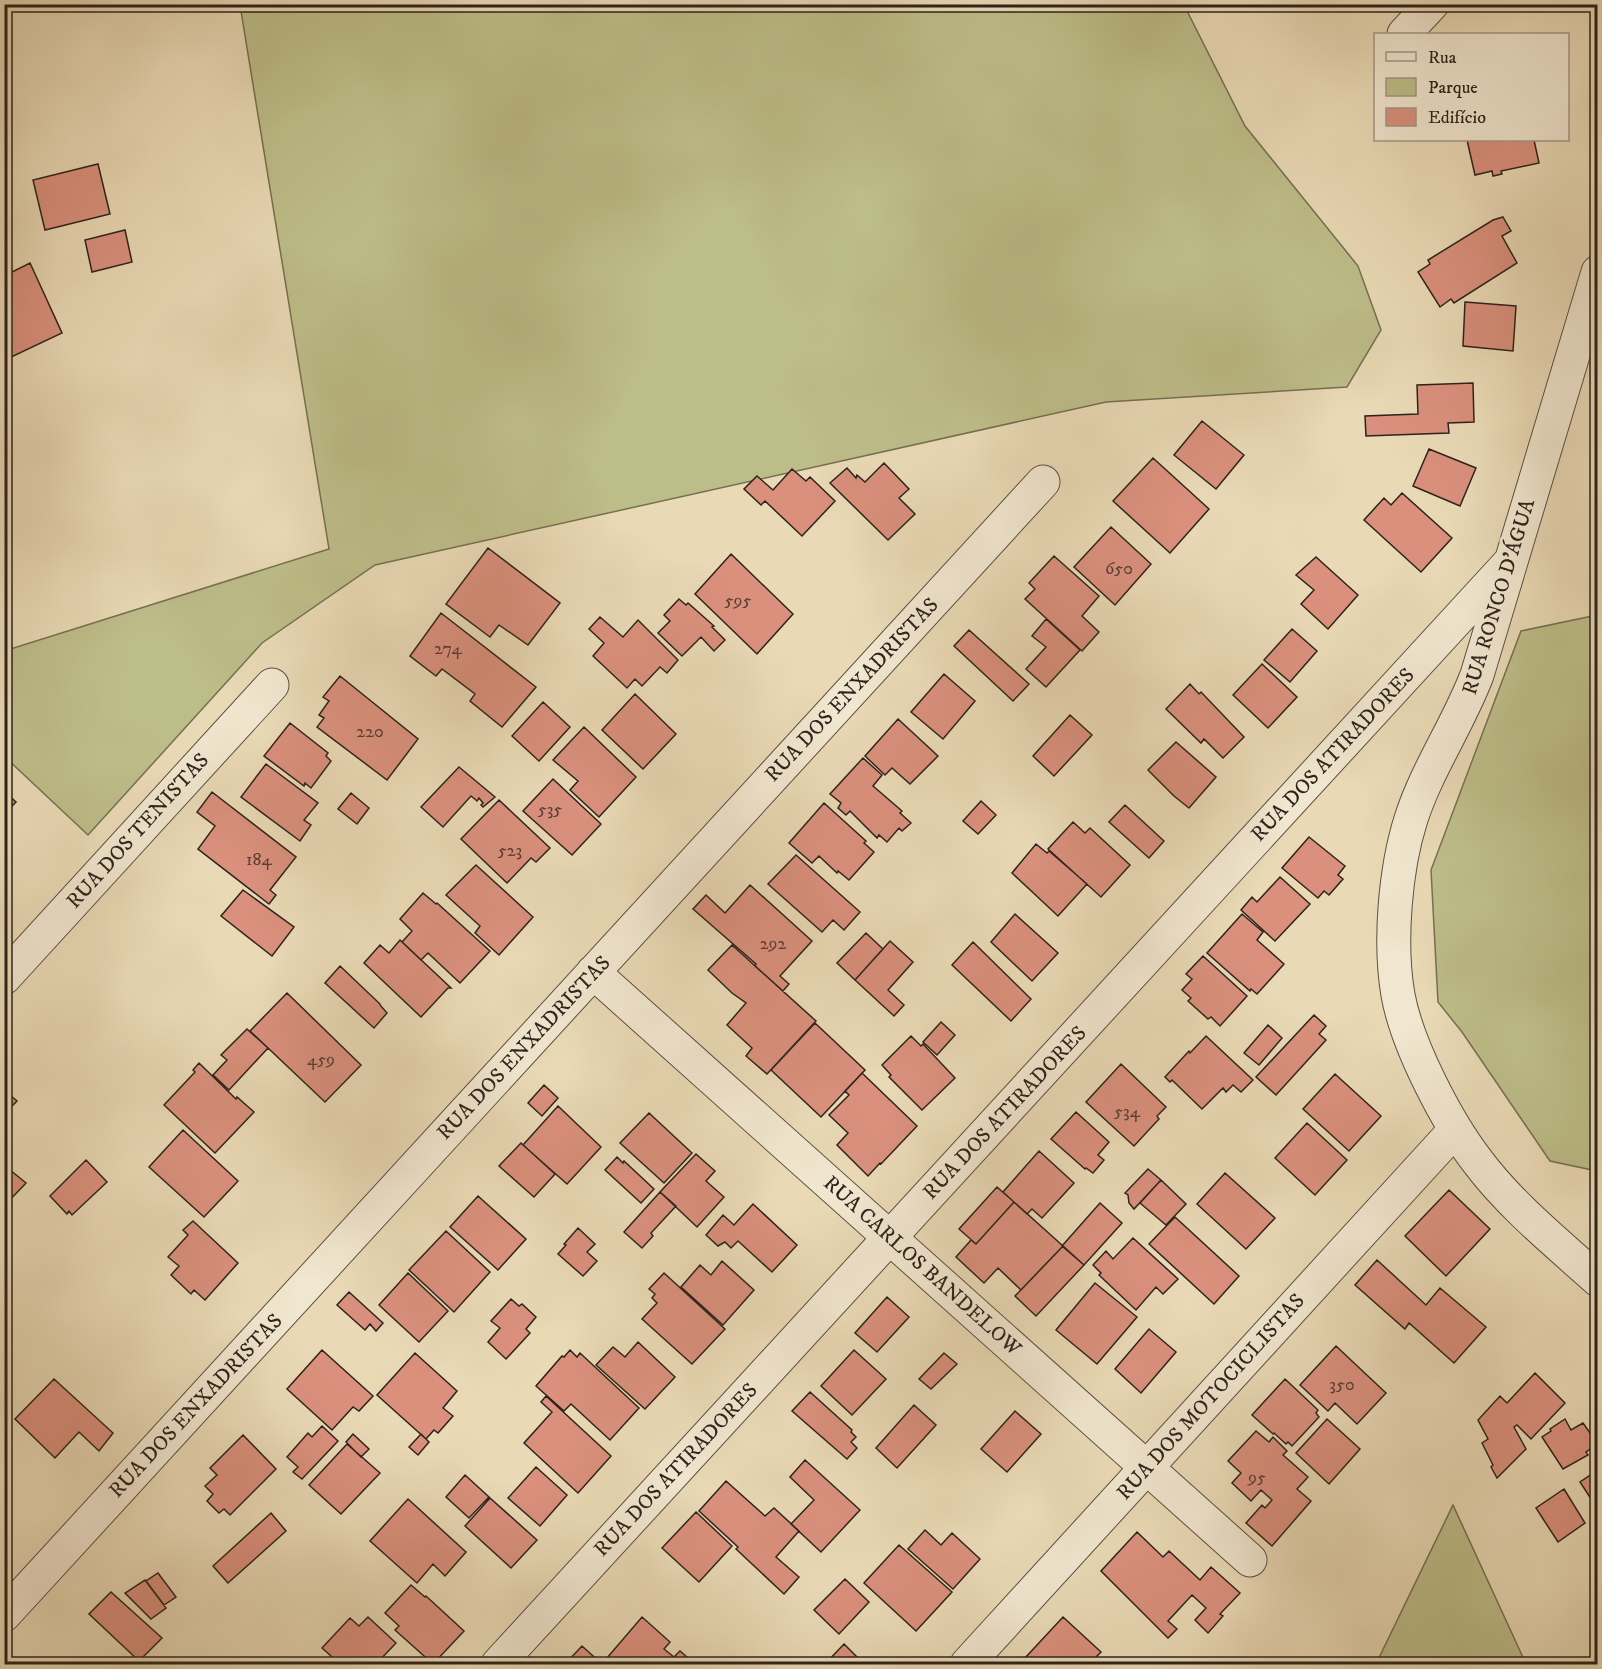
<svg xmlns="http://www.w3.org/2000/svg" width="1602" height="1669" font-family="'IM FELL DW Pica',serif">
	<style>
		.green { fill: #bdbd89; stroke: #757052; stroke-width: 1.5 }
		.building { fill: #da907d; stroke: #2d231c; stroke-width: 1.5 }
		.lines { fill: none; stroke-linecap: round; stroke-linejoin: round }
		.minor-casing { stroke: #5c5042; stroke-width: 35 }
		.minor { stroke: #f1e6cf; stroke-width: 33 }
		.labels { text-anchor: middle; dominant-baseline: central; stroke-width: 6; stroke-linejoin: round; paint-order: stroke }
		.number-label { font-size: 18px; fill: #583e34 }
		.street-label { font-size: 21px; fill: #2d231c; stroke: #f1e6cf }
	</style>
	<rect width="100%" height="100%" fill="#e9d9b5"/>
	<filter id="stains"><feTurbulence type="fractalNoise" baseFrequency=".00333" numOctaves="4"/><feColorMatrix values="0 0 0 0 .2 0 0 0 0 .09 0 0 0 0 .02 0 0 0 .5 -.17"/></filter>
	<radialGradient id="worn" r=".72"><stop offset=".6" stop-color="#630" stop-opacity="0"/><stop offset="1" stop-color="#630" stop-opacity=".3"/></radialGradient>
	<path class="green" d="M240 5H1184L1245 126 1358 266 1381 330 1347 387 1106 402 375 565 262 643 88 835 5 757 4 651 329 549Z
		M1597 615H1598L1597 1171 1550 1161 1462 1032 1438 1002 1431 870 1521 631Z
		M1453 1505 1526 1664H1376Z"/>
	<path class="building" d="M1467 140H1534L1539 163 1501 171 1502 174 1493 176 1492 171 1475 175Z
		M98 164 110 214 45 230 33 180Z
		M1503 217 1511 231 1502 236 1517 263 1454 303 1451 299 1440 307 1418 272 1430 264 1428 260 1493 220Z
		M125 230 132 262 92 272 85 240Z
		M30 263 62 333 7 359 4 353V276Z
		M1465 302 1516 306 1513 351 1463 346Z
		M1473 383 1474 422 1448 423 1449 433 1366 436 1365 416 1418 414 1417 385Z
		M1202 421 1244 455 1216 489 1174 455Z
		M1429 449 1476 468 1460 506 1413 486Z
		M1153 458 1209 509 1170 553 1113 501Z
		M884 463 909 489 899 498 915 514 888 540 830 483 847 468 856 478 857 475 865 482Z
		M792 469 806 481 810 477 835 501 802 536 765 501 761 505 744 489 757 476 773 490Z
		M1402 493 1452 538 1421 572 1364 520 1384 498 1391 505Z
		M1111 527 1151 564 1115 605 1074 567Z
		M488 548 560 603 528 645 499 625 490 637 446 604Z
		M731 554 793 614 757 654 695 594Z
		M1054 556 1099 596 1082 616 1099 632 1082 651 1025 599 1035 589 1029 583Z
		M1316 557 1358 595 1328 629 1301 604 1314 590 1296 575Z
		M679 599 686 605 688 603 714 626 712 627 725 640 714 651 701 637 682 656 658 633 670 621 664 615Z
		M441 613 536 687 502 727 470 701 475 694 442 669 436 676 410 656Z
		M600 617 623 637 638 620 678 660 667 673 660 667 642 686 635 679 627 688 593 656 604 643 589 629Z
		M1046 619 1080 650 1046 687 1026 669 1046 647 1032 636Z
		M1292 629 1317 651 1290 682 1264 660Z
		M969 630 1029 684 1013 701 954 646Z
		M1262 664 1297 697 1268 728 1233 695Z
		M944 674 975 701 943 739 911 712Z
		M340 676 418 739 387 780 317 727 324 718 319 715 329 701 323 697Z
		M1190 684 1199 694 1201 692 1244 737 1223 758 1204 739 1201 743 1166 709Z
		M635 694 676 734 643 769 602 730Z
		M543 702 570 727 539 761 512 736Z
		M1070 715 1092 735 1054 776 1033 756Z
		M898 719 938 756 910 784 892 768 885 775 865 756Z
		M290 723 328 753 326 756 331 761 311 788 305 783 304 786 264 756Z
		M584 727 636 777 599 817 570 790 578 781 553 760Z
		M1176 742 1216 777 1189 808 1174 796 1148 770Z
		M863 758 882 775 873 786 902 811 900 813 911 823 902 831 899 828 887 842 879 835 877 838 850 811 846 815 838 808 841 803 830 794Z
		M266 764 318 803 304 820 311 825 300 841 241 797Z
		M459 767 495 797 483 807 481 805 483 803 479 798 477 801 471 796 443 827 421 807Z
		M553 779 601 824 572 855 523 811Z
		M4 791 16 802 4 814Z
		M212 792 296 857 270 890 276 895 269 904 198 849 215 826 197 812Z
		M351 793 369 808 357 824 338 809Z
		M499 800 550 848 536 862 531 858 507 883 461 839Z
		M981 801 996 815 978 834 963 821Z
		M824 803 866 841 864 843 874 852 849 880 838 871 837 873 819 856 812 863 789 843Z
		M1125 805 1164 841 1149 858 1109 822Z
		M1073 822 1085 833 1090 828 1130 865 1101 897 1048 849Z
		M1309 837 1345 866 1338 875 1343 879 1329 895 1324 891 1318 898 1282 868Z
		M1036 844 1047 853 1049 851 1087 884 1058 916 1012 873Z
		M796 855 860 912 844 930 833 920 822 932 768 884Z
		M476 865 533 917 499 955 475 933 480 926 446 895Z
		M1280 877 1310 904 1275 941 1241 910 1252 897 1257 902Z
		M750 885 812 941 780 976 789 984 783 991 755 966 756 964 693 909 706 895 725 913Z
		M243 890 294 927 272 956 221 916Z
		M423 893 436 904 437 903 490 951 460 983 428 953 421 960 402 942 412 931 400 919Z
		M1015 914 1058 953 1032 981 991 942Z
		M1242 914 1263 932 1257 940 1284 964 1257 994 1251 989 1250 991 1207 953Z
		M866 933 883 949 855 980 837 963Z
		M400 940 451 988H448L421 1017 364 963 380 945 389 953Z
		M890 941 913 962 888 990 904 1005 894 1016 855 980Z
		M973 942 1031 999 1011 1021 952 965Z
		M732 945 816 1021 767 1074 746 1056 752 1048 727 1025 746 1003 732 993 708 970Z
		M1203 956 1247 996 1220 1026 1211 1017 1208 1019 1188 1001 1191 998 1182 990 1192 979 1186 974Z
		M340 966 380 1004V1005L387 1013 374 1028 325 983Z
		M287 993 361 1065 325 1102 250 1031Z
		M1314 1015 1326 1026 1319 1034 1326 1040 1276 1095 1256 1077Z
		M941 1022 955 1035 937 1055 923 1042Z
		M815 1023 865 1070 821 1117 771 1070Z
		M1268 1025 1282 1038 1259 1065 1244 1053Z
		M247 1029 268 1048 229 1090 213 1075 227 1060 221 1055Z
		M911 1036 921 1046 923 1044 955 1078 922 1110 889 1077 891 1075 882 1065Z
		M1206 1036 1253 1080 1241 1092 1233 1085 1226 1092 1223 1088 1202 1109 1172 1080 1170 1082 1165 1077 1189 1051 1190 1053Z
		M199 1063 236 1099 237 1097 254 1112 215 1153 164 1105 195 1072 193 1070Z
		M1121 1064 1166 1107 1157 1116 1159 1119 1134 1146 1086 1102Z
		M862 1073 917 1126 881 1164 880 1163 868 1176 837 1145 848 1133 829 1115 849 1095 845 1091Z
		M1335 1074 1381 1116 1349 1151 1303 1109Z
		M544 1085 558 1098 542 1116 528 1103Z
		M4 1090 17 1101 4 1114Z
		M558 1106 601 1147 567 1184 523 1145Z
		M1076 1112 1109 1142 1098 1155 1104 1160 1093 1173 1086 1168 1085 1169 1051 1139Z
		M649 1113 692 1153 664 1183 620 1143Z
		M1307 1123 1347 1160 1315 1195 1275 1158Z
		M183 1130 238 1181 204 1217 149 1167Z
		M521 1143 555 1174 534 1197 499 1166Z
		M1039 1151 1074 1183 1042 1218 1032 1209 1027 1214 1003 1192Z
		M696 1154 715 1171 706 1181 724 1197 697 1227 660 1192Z
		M617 1157 623 1163 624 1161 654 1189 641 1203 605 1170Z
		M86 1160 107 1182 72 1215 69 1211 67 1214 50 1196Z
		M4 1165 26 1183 4 1206Z
		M1148 1169 1161 1180 1134 1209 1129 1203 1128 1195 1125 1193Z
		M1225 1173 1275 1218 1246 1249 1197 1204Z
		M1161 1180 1186 1204 1166 1225 1140 1203Z
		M997 1187 1014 1202 976 1244 959 1229Z
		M1449 1190 1490 1229 1446 1276 1405 1236Z
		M660 1192 676 1206 651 1233 653 1236 642 1248 624 1232Z
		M478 1196 526 1239 498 1270 450 1227Z
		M1014 1202 1063 1246 1021 1290 998 1268 984 1283 956 1257 971 1240 976 1244Z
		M1100 1203 1122 1223 1084 1265 1062 1246Z
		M753 1204 797 1245 772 1272 738 1241 731 1248 725 1242 718 1246 706 1235 723 1215 734 1225Z
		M1175 1217 1239 1276 1214 1304 1149 1244Z
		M193 1221 238 1263 205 1300 194 1290 191 1294 171 1275 179 1266 168 1257 188 1235 183 1230Z
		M578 1228 595 1244 587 1252 597 1261 583 1276 558 1254 566 1245 564 1244Z
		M446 1231 490 1272 454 1312 409 1270Z
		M1133 1238 1178 1279 1163 1294 1156 1287 1136 1310 1099 1275 1101 1273 1093 1265 1106 1251 1113 1259Z
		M1063 1246 1084 1265 1036 1316 1015 1296Z
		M1377 1260 1426 1305 1440 1288 1486 1327 1454 1363 1409 1323 1405 1329 1355 1285Z
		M722 1261 754 1290 723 1325 681 1287 700 1265 711 1275Z
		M408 1273 448 1311 419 1342 379 1305Z
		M664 1273 725 1329 692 1364 642 1319 657 1303 652 1298 655 1294 649 1289Z
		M1095 1283 1137 1317 1097 1364 1056 1330Z
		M349 1292 383 1323 376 1331 370 1324 365 1330 337 1305Z
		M887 1297 909 1317 877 1352 855 1333Z
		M511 1299 519 1306 522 1304 536 1317 526 1329 530 1333 506 1359 488 1342 500 1328 491 1321Z
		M1149 1329 1176 1352 1141 1393 1115 1369Z
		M638 1342 675 1377 645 1409 596 1365 613 1347 625 1357Z
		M1336 1346 1386 1393 1357 1424 1335 1403 1328 1411 1300 1385Z
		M322 1350 373 1396 359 1411 353 1407 332 1430 287 1389Z
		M570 1350 577 1357 580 1353 639 1408 610 1440 571 1404 564 1411 536 1386 562 1356 564 1357Z
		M854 1350 886 1379 852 1415 821 1386Z
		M415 1353 457 1391 443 1408 453 1416 438 1433 434 1430 426 1439 377 1395Z
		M944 1353 957 1364 931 1389 919 1379Z
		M1535 1373 1565 1403 1531 1439 1517 1425 1514 1427 1526 1449 1497 1478 1491 1467 1493 1465 1482 1443 1488 1439 1478 1420 1500 1396 1507 1403Z
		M54 1379 113 1433 99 1451 79 1432 55 1458 15 1419Z
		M1285 1379 1318 1410 1316 1413 1319 1417 1292 1446 1288 1442 1286 1444 1274 1433 1273 1434 1252 1415Z
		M810 1392 852 1430 851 1432 856 1437 851 1442 857 1448 847 1459 792 1411Z
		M546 1396 611 1456 578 1493 524 1443 552 1412 541 1402Z
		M914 1405 936 1425 897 1468 876 1448Z
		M1015 1411 1041 1434 1007 1472 981 1449Z
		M1327 1419 1360 1449 1329 1484 1296 1453Z
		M1565 1419 1571 1430 1583 1423 1598 1444 1586 1452 1588 1455 1563 1469 1542 1437 1551 1431 1550 1429Z
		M322 1426 338 1441 302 1479 293 1472 298 1467 287 1457 308 1433 312 1437Z
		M1256 1431 1269 1442 1273 1437 1287 1451 1283 1455 1308 1477 1297 1489 1311 1501 1272 1546 1246 1523 1262 1505 1265 1508 1272 1500 1261 1490 1251 1501 1232 1483 1241 1473 1228 1461Z
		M353 1434 369 1449 361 1457 346 1442Z
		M421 1434 429 1442 418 1455 409 1447Z
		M243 1435 276 1469 230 1515 224 1509 219 1513 207 1501 213 1494 205 1486 217 1475 210 1468Z
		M347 1444 380 1473 341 1514 309 1485Z
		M805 1460 860 1510 821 1552 791 1524 814 1500 790 1477Z
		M536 1467 567 1495 540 1526 508 1498Z
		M1598 1470V1504L1595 1505 1580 1482Z
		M465 1475 489 1497 469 1518 446 1497Z
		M726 1481 765 1516 774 1508 799 1531 776 1557 799 1577 784 1594 736 1549 738 1547 699 1511Z
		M1564 1489 1585 1523 1558 1542 1536 1508Z
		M490 1498 537 1540 511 1568 465 1526Z
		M408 1499 466 1552 445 1576 433 1564 417 1583 370 1541Z
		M696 1512 732 1546 699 1582 662 1548Z
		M271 1513 286 1531 228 1583 213 1566Z
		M925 1530 941 1545 952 1533 980 1559 953 1589 908 1549Z
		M1137 1532 1163 1557 1169 1551 1200 1580 1211 1567 1240 1593 1220 1614 1223 1616 1208 1633 1195 1620 1206 1608 1192 1595 1168 1621 1177 1629 1168 1638 1101 1571Z
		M899 1545 952 1592 916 1631 864 1583Z
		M158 1573 176 1597 164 1605 146 1581Z
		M845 1579 869 1602 839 1634 814 1610Z
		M145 1580 166 1608 151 1619 125 1593Z
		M411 1585 425 1597 426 1596 464 1631 433 1664 395 1630 399 1626 385 1613Z
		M111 1592 162 1638 139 1661 89 1614Z
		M368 1617 396 1643 376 1664H340L322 1648 350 1618 359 1626Z
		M642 1617 670 1642 664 1649 674 1657 680 1651 695 1664H615L607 1658Z
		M1063 1617 1101 1652 1089 1664H1032L1025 1658Z
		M844 1644 864 1664H825Z
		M582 1646 602 1664H565Z"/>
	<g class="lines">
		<g class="minor-casing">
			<path id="minor" d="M1404 34 1432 4
				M1598 272 1477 675C1458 725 1427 769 1411 819 1395 869 1389 943 1398 995 1407 1045 1447 1122 1478 1162 1511 1206 1557 1243 1598 1280
				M593 972 1250 1560
				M4 978 272 685
				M4 1615 1043 482
				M498 1664 1511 561
				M967 1664 1455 1130"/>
		</g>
		<use href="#minor" class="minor"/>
	</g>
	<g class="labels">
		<g class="number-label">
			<text x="1119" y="569">650</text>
			<text x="738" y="601">595</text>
			<text x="448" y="649">274</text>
			<text x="370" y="732">220</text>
			<text x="550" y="810">535</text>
			<text x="510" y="851">523</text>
			<text x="259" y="860">184</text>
			<text x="773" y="944">292</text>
			<text x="321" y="1060">459</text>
			<text x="1127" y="1112">534</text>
			<text x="1342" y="1385">350</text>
			<text x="1257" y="1478">95</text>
		</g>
		<g class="street-label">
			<text transform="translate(1499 597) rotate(-73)">RUA RONCO D’ÁGUA</text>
			<text transform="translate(852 690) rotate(-47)">RUA DOS ENXADRISTAS</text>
			<text transform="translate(1333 755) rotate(-47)">RUA DOS ATIRADORES</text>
			<text transform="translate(138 831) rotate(-48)">RUA DOS TENISTAS</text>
			<text transform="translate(524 1048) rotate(-47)">RUA DOS ENXADRISTAS</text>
			<text transform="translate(1005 1113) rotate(-47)">RUA DOS ATIRADORES</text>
			<text transform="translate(922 1266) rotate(42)">RUA CARLOS BANDELOW</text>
			<text transform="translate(1211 1397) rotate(-48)">RUA DOS MOTOCICLISTAS</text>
			<text transform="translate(196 1406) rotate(-47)">RUA DOS ENXADRISTAS</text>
			<text transform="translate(676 1470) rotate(-47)">RUA DOS ATIRADORES</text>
		</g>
	</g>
	<rect width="1602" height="1669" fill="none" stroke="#e9d9b5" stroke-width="24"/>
	<rect x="6" y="6" width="1590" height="1657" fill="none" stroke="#2d231c" stroke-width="3"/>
	<rect x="12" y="12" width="1578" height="1645" fill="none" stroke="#2d231c" stroke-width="1.5"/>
	<rect x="1374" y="33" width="195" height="108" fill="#f1e6cf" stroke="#a39887" stroke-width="1.5"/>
	<rect x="1386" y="52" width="30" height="9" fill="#f1e6cf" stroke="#a39887" stroke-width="1.5"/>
	<text x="1428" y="63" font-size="18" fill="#2d231c">Rua</text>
	<rect x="1386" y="78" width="30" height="18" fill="#bdbd89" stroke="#a39887" stroke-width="1.5"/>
	<text x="1428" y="93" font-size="18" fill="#2d231c">Parque</text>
	<rect x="1386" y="108" width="30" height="18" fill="#da907d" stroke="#a39887" stroke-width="1.5"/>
	<text x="1428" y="123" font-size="18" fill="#2d231c">Edifício</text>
	<rect width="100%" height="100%" filter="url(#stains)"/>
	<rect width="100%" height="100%" fill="url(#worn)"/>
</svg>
